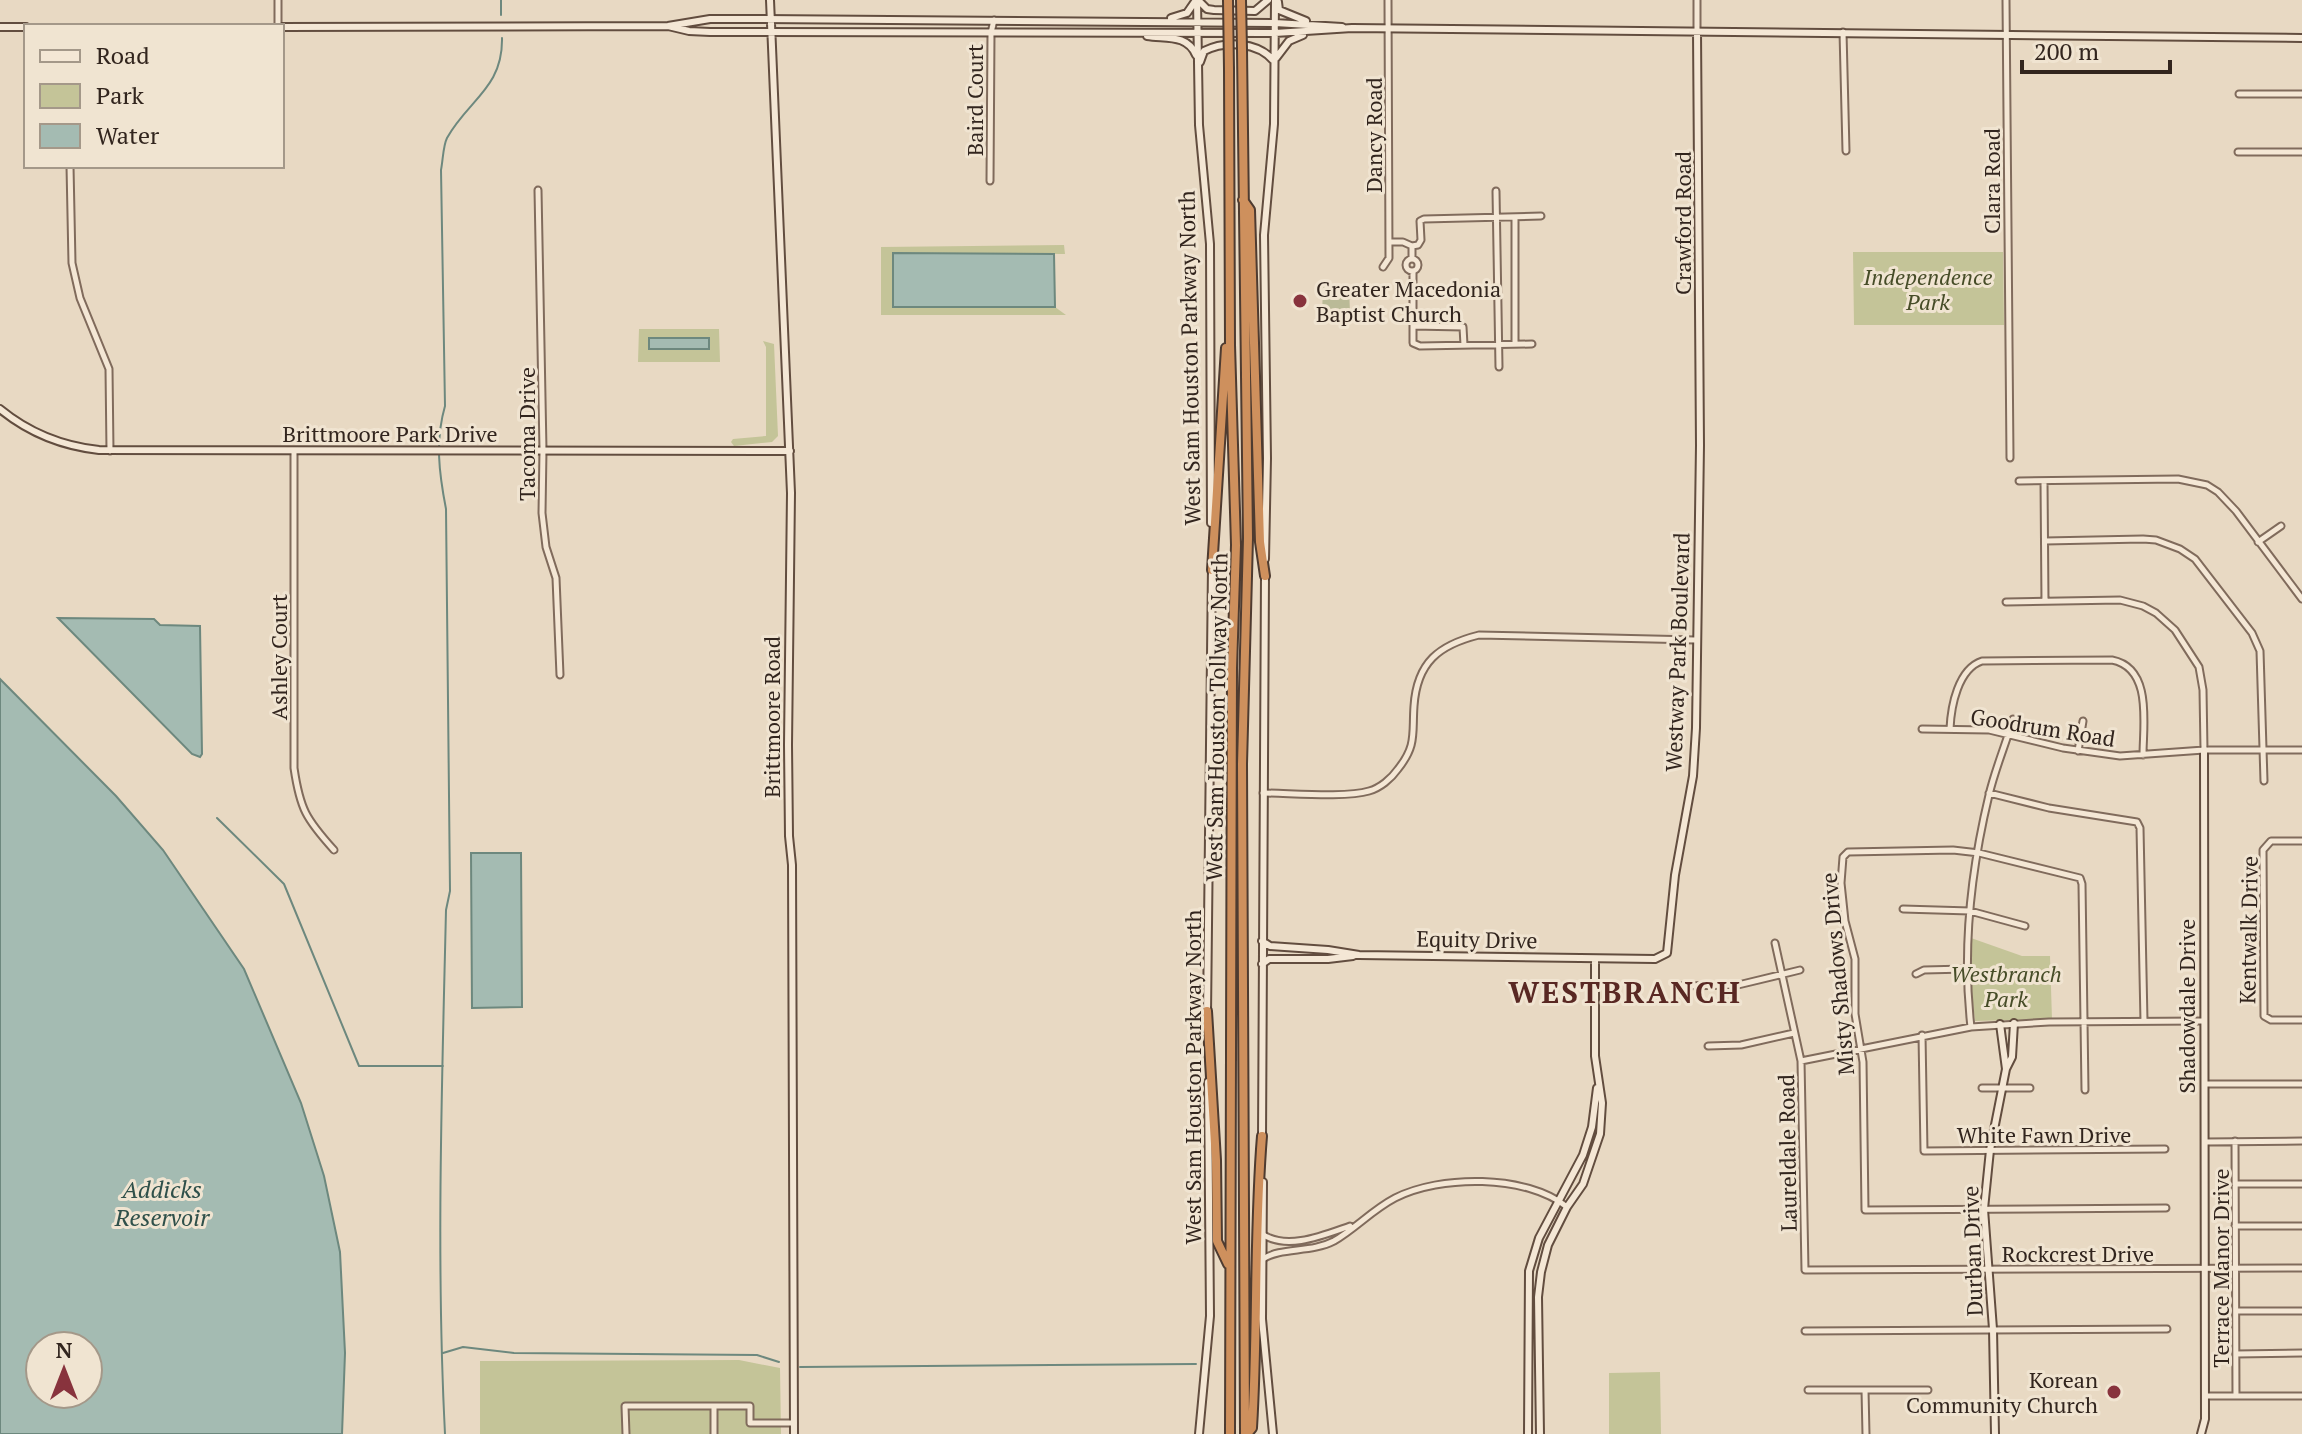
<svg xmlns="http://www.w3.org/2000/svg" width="2302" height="1434" font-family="'PT Serif',serif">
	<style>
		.green { fill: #c4c498 }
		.cemetery { fill: #baba97 }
		.water { fill: #a4bbb2; stroke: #6d887e; stroke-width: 2; fill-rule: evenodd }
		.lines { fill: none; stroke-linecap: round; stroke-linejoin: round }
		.stream { stroke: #6d887e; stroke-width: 2 }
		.street-casing { stroke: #806b5c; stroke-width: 9 }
		.secondary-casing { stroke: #624d3f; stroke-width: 10 }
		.highway-casing { stroke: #4e3b30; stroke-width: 12 }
		.street { stroke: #f4e7d5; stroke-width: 5 }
		.secondary { stroke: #f4e7d5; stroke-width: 6 }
		.highway { stroke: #ce905d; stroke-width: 8 }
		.highway-bridge-casing { stroke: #4e3b30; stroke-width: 12; stroke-linecap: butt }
		.highway-bridge { stroke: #ce905d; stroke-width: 8 }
		.poi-dot { fill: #88333d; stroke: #f0e4d1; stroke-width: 3 }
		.labels { text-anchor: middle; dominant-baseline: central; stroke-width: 6; stroke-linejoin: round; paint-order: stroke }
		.street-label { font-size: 22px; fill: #32251e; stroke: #f0e4d1 }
		.park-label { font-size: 22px; font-style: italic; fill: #464c27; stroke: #f0e4d1 }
		.poi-label { font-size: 22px; fill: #32251e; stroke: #f0e4d1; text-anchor: start }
		.water-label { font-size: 24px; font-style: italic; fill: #2f504a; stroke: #f0e4d1 }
		.district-label { font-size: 30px; font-weight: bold; letter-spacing: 2px; fill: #592823; stroke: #f0e4d1 }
	</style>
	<rect width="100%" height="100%" fill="#e8d9c3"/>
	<path class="green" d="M1064 245 1065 254 894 253V307H1055L1066 315H881V247Z
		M1853 252H2003L2004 325H1854Z
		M639 329H719L720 362H638Z
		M763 341 774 344 778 436 772 442 734 446 731 442 733 439 766 436V347Z
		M1971 938 2022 956H2050L2052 1019 1975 1021 1971 984Z
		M739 1360 780 1368 781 1434H480V1361Z
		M1660 1372 1661 1434H1609V1373Z"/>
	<path class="cemetery" d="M1323 287H1349L1350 313 1322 315Z"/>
	<path class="water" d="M893 253 1054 254 1055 307H893Z
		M649 338H709V349H649Z
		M58 618 154 619 160 625 200 626 202 754 200 757 192 754Z
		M0 679 116 796 163 850 244 969 301 1103 324 1176 340 1252 345 1353 342 1434H0ZM40 1346H88V1394H40Z
		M471 853H521L522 1007 472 1008Z"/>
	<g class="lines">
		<path class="stream" d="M501 0V15
			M217 818 284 884 359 1066H443
			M443 1353 463 1347 514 1353 757 1355 779 1362
			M800 1367 1196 1364
			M445 1434C436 1260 442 1084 446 910L450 891 446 509C439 473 435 441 445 406L441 170C443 160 443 146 447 138 468 100 503 88 502 38"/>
		<g class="street-casing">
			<path id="street" d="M278 0V26
				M1697 0V31
				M2006 0 2010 458
				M1843 32 1846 151
				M2239 94H2302
				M2238 152H2302
				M70 166 72 263 80 298 109 369 110 451
				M990 181 991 33 994 20
				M538 190 543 450 542 513 546 547 556 578 560 675
				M1496 191 1499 367
				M1515 217V344
				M1389 242H1403L1412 246V259
				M1412 246 1418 245 1421 240 1420 221 1424 219 1541 216
				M1406 265a6 6 0 1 1 12 0a6 6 0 1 1-12 0Z
				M1383 267 1389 258 1388 0
				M1413 272V343L1420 346 1532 344
				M1413 326 1463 327 1464 345
				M294 451V768C300 809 306 819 334 850
				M2019 481 2178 479 2207 485 2218 492 2236 511 2302 599
				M2044 481 2045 601
				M2045 541 2143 539 2156 540 2180 549 2195 559 2205 572 2252 633 2260 651 2264 781
				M2258 542 2281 526
				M2006 602 2120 600 2143 606 2156 613 2175 630 2199 667 2203 690 2204 750
				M1922 729 1989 730 2063 748 2120 756 2204 750H2302
				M1950 729C1951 706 1958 669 1982 661L2112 660C2153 668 2143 725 2143 755
				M2078 751 2083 721
				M1263 793C1289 793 1346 798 1369 791 1380 788 1391 779 1398 769 1417 745 1412 734 1414 706 1417 662 1439 645 1479 635L1695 640
				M1989 793 2049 808 2137 822 2140 828 2144 1021
				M2302 841H2271L2263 850 2264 1016 2271 1020H2302
				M1903 909 1970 911 2025 926
				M1775 943 1801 1061 1805 1270 2302 1268
				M1916 974 1924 970 1966 969
				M1679 986 1738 985 1800 970
				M1971 1027C1962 950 1971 870 1989 795 1995 769 2006 744 2013 719
				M1922 1035 1924 1151 2165 1149
				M1708 1046 1741 1045 1794 1033
				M1801 1061 1971 1027 2049 1022 2204 1021
				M2205 1084H2302
				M1982 1088H2030
				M2085 1090 2082 884 2080 878 1979 853 1953 850 1848 852 1843 857 1841 883 1845 921 1855 959V1014L1863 1062 1865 1210 2166 1208
				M2235 1141 2236 1396
				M2205 1142 2302 1141
				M2235 1184H2302
				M2235 1226H2302
				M1262 1234C1287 1251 1324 1235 1350 1226
				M1263 1259C1281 1247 1311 1253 1334 1241 1355 1229 1372 1210 1395 1198 1440 1175 1526 1174 1567 1207
				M2236 1311H2302
				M1805 1331 2167 1329
				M2236 1354 2302 1353
				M1808 1390H1928
				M1865 1390 1866 1434
				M2205 1396H2302
				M626 1434 625 1406H714
				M714 1434V1406H750V1423H794"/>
		</g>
		<g class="secondary-casing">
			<path id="secondary" d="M770 0 791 493 788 745 789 836 792 865 794 1434
				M1197 0 1199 125 1210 244 1211 523
				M1198 0 1207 9 1214 10 1255 11 1268 0
				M1278 2 1279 10 1306 21
				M1171 18 1187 13 1196 0
				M668 26 689 31 710 32 1275 33 1352 28 2302 38
				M0 27H26
				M282 27 668 26 710 19H759L1275 23 1342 27
				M1147 36C1166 39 1187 34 1196 55
				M1276 58 1289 41 1303 35
				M1200 62 1204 51C1226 40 1258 42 1274 61
				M0 409C28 432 63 446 99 450L790 451
				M1265 559 1267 458 1264 235 1274 124 1275 0
				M1262 941 1270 946 1328 950 1359 955 1655 959 1667 953 1675 875 1693 776 1696 728 1700 445 1697 31
				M1262 964 1269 959H1328L1353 956
				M1207 1015 1212 566
				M2000 1024 2006 1069
				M1262 1139 1265 574
				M1263 1182 1262 1319 1273 1434
				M1199 1434 1210 1316 1208 1082
				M1528 1434 1529 1271 1539 1238 1583 1155 1592 1127 1597 1088
				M1540 1434 1538 1297 1541 1272 1548 1245 1567 1207 1583 1184 1600 1134 1602 1103 1595 1056V959
				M1995 1434 1993 1329 1984 1209 1990 1150 2006 1069 2012 1057 2014 1023
				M2201 1434 2205 1419 2204 750"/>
		</g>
		<g class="highway-casing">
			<path id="highway" d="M1242 49 1248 538 1242 764 1245 1434
				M1229 69 1230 345 1236 545 1232 668 1230 1434
				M1243 200 1250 210 1260 542 1265 576
				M1212 570 1226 348
				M1207 1011 1216 1160 1217 1241 1228 1264
				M1247 1434 1252 1428C1258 1331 1254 1233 1262 1136"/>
		</g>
		<use href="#street" class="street"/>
		<use href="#secondary" class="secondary"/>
		<use href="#highway" class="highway"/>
		<g class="highway-bridge-casing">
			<path id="highway-bridge" d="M1228 0 1229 69
				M1241 0 1242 49"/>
		</g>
		<use href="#highway-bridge" class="highway-bridge"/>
	</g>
	<g class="poi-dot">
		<circle cx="1300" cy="301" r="8"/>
		<circle cx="2114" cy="1392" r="8"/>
	</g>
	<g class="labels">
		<g class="street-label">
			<text transform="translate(974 100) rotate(-90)">Baird Court</text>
			<text transform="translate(1373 135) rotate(-90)">Dancy Road</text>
			<text transform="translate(1991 181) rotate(-90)">Clara Road</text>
			<text transform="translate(1682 223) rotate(-90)">Crawford Road</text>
			<text transform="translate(1189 358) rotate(-91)">West Sam Houston Parkway North</text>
			<text x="390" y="433">Brittmoore Park Drive</text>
			<text transform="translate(526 434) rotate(-90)">Tacoma Drive</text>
			<text transform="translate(1677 652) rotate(-88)">Westway Park Boulevard</text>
			<text transform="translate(278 657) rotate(-90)">Ashley Court</text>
			<text transform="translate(771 717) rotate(-90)">Brittmoore Road</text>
			<text transform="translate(1216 717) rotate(-89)">West Sam Houston Tollway North</text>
			<text transform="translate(2043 727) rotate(9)">Goodrum Road</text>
			<text transform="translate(2248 930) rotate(-89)">Kentwalk Drive</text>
			<text transform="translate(1477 939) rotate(1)">Equity Drive</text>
			<text transform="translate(1837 974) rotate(-95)">Misty Shadows Drive</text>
			<text transform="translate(2186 1006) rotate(-90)">Shadowdale Drive</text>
			<text transform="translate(1192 1077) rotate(-90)">West Sam Houston Parkway North</text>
			<text x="2044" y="1134">White Fawn Drive</text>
			<text transform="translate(1787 1153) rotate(-91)">Laureldale Road</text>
			<text transform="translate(1972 1251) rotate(-92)">Durban Drive</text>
			<text x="2078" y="1253">Rockcrest Drive</text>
			<text transform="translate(2220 1268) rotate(-90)">Terrace Manor Drive</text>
		</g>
		<g class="park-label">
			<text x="1928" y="276">Independence<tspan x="1928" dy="25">Park</tspan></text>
			<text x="2006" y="973">Westbranch<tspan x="2006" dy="25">Park</tspan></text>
		</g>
		<g class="poi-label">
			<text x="1316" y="288">Greater Macedonia<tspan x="1316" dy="25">Baptist Church</tspan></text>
			<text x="2098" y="1379" text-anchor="end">Korean<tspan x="2098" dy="25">Community Church</tspan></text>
		</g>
		<g class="water-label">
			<text x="162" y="1189">Addicks<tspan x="162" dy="28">Reservoir</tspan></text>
		</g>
		<g class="district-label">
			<text x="1625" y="992">WESTBRANCH</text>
		</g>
	</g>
	<rect x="24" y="24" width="260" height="144" fill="#f0e4d1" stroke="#a49889" stroke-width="2"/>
	<rect x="40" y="50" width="40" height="12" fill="#f4e7d5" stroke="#a49889" stroke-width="2"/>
	<text x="96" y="64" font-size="24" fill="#32251e">Road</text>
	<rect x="40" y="84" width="40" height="24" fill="#c4c498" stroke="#a49889" stroke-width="2"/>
	<text x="96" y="104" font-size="24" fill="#32251e">Park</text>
	<rect x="40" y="124" width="40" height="24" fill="#a4bbb2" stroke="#a49889" stroke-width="2"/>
	<text x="96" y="144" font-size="24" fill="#32251e">Water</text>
	<g transform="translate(64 1370)"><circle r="38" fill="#f0e4d1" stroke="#a49889" stroke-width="2"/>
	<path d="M0-6L14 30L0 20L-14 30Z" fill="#88333d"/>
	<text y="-12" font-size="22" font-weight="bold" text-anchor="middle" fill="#32251e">N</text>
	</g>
	<path d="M2022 60v12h148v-12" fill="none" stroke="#32251e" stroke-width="4"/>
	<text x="2034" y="60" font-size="24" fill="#32251e" stroke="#f0e4d1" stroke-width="6" paint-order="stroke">200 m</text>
</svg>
